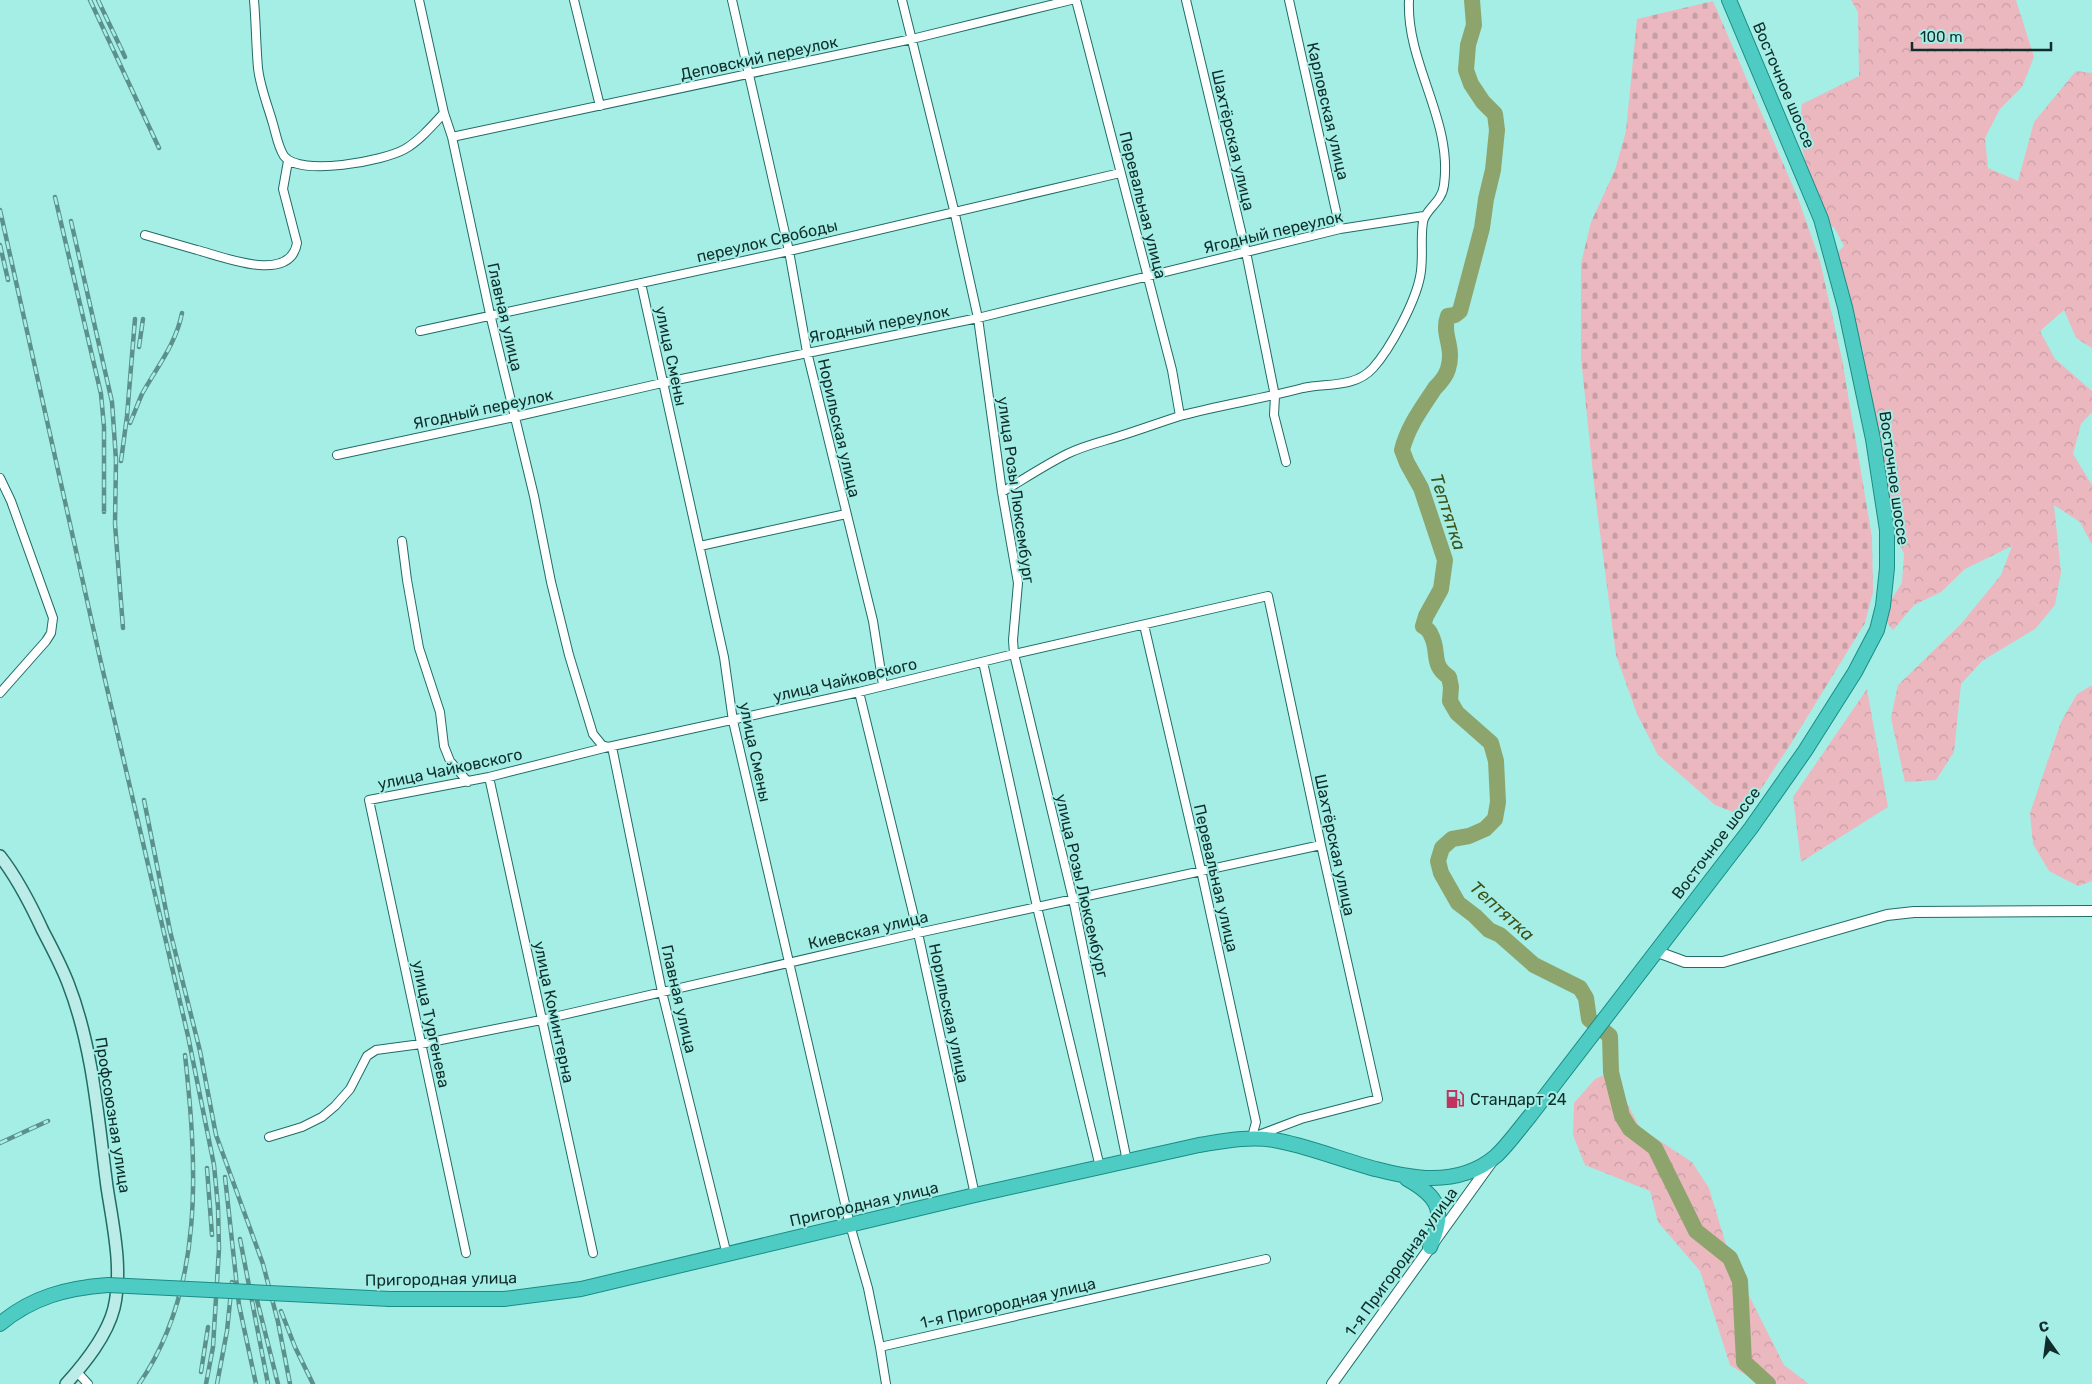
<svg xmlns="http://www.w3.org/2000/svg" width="2092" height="1384" font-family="Rubik,sans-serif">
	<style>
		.forest { fill: url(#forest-crowns) }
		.cemetery { fill: url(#cemetery-stones) }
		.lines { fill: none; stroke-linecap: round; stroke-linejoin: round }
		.river { stroke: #8da56d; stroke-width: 16 }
		.minor-casing { stroke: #206c66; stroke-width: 10 }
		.tertiary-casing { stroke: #206c66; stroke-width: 12 }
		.secondary-casing { stroke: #206c66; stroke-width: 14 }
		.trunk-casing { stroke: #1b8c84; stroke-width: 16 }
		.minor { stroke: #fff; stroke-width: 8 }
		.tertiary { stroke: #fff; stroke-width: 10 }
		.secondary { stroke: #bcece8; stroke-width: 11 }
		.trunk { stroke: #4eccc3; stroke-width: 14 }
		.rail-casing { stroke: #5c918b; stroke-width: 4.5 }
		.rail { stroke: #a5eee6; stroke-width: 2.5; stroke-dasharray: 8; stroke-linecap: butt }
		.trunk-bridge-casing { stroke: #1b8c84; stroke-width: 16; stroke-linecap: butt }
		.trunk-bridge { stroke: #4eccc3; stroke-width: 14 }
		.labels { text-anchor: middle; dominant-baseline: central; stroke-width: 4; stroke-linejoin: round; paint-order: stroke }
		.street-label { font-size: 16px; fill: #0f2e2b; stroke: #a5eee6 }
		.poi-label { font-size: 16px; fill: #0f2e2b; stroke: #a5eee6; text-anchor: start }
		.water-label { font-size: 18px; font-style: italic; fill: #3d5317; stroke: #a5eee6 }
	</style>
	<defs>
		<pattern id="forest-crowns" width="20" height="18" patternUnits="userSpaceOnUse" patternTransform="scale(1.25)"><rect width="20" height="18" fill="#ebb8c0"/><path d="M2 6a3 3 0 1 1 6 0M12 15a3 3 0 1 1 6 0" fill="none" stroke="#c89ea5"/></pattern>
		<pattern id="cemetery-stones" width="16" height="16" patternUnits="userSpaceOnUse" patternTransform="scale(1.25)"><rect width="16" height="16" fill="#ebb8c0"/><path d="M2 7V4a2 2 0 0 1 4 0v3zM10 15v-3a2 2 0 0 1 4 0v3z" fill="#c89ea5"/></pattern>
	</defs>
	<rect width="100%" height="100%" fill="#a5eee6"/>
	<path class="forest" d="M1851 0H2016L2034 57 2022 87 2000 109 1985 138 1988 168 2018 181 2034 122 2076 71 2092 73V348L2076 338 2064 310 2040 331 2055 359 2092 391V412L2081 424 2073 454 2092 485V545L2080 522 2054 505 2061 572 2055 605 2035 629 1982 661 1961 684 1954 752 1936 780 1905 782 1891 718 1898 685 1961 624 2001 575 2012 546 1965 569 1941 592 1914 605 1893 630 1881 615 1902 583 1904 553 1884 521 1865 396 1863 350 1837 305 1831 259 1844 246 1834 227 1822 228 1799 136 1802 104 1859 76 1858 12Z
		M2092 685V881L2078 886 2049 871 2033 844 2030 813 2061 722 2077 694Z
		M1867 689 1888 807 1801 862 1793 797Z
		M1611 1072 1640 1128 1692 1162 1709 1188 1730 1258 1784 1365 1809 1384H1760L1730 1365 1700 1271 1658 1222 1650 1191 1585 1165 1573 1135 1574 1103 1595 1079Z"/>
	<path class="cemetery" d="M1713 1 1798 198 1820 261 1842 359 1872 537 1873 592 1865 623 1790 745 1743 816 1715 805 1658 755 1637 714 1616 655 1596 502 1581 358V264L1591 222 1615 170 1626 131 1637 19Z"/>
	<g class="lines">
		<path class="river" d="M1472 0 1474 25 1468 45 1466 70 1471 84 1483 102 1495 114 1497 130 1493 170 1486 199 1482 228 1460 311 1455 315 1448 316C1441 334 1455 347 1448 369 1446 376 1440 383 1435 388 1422 408 1408 426 1402 450L1407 463 1421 488 1445 560 1441 589 1426 616 1423 626C1426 628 1430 631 1431 635 1440 651 1430 665 1449 677L1451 687 1450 701 1457 713 1491 743 1496 761 1498 802 1495 819 1485 829 1469 836 1452 839 1442 848 1438 861 1441 873 1458 903 1475 916 1489 930 1500 935 1534 965 1580 988 1586 998 1589 1019 1610 1036 1611 1072 1622 1116 1630 1129 1655 1148 1696 1231 1730 1258 1740 1281 1744 1362 1768 1384"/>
		<g class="minor-casing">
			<path id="minor" d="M254 0C256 23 256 46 258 68 260 87 268 106 273 124 276 134 278 147 284 156 300 177 384 161 405 149 420 140 432 126 444 113
				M419 0 444 113 452 137 490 314 534 496 551 582 569 655 593 734 602 745 608 747
				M574 0 600 106
				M732 0 789 251 807 352 873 621 883 685
				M902 0 954 210 978 318 1002 492 1018 583 1013 640 1014 654 1073 899 1127 1161
				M1076 0 1172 370 1180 416
				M1186 0 1246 252 1275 396 1274 415 1286 462
				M1289 0 1340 229
				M452 137 912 39 1071 0
				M145 235C162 240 180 245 197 250 221 256 290 285 297 243L283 189 288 161
				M641 283 724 657 733 721 850 1225 868 1288 880 1347 1266 1259
				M420 331 789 251 1120 173
				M337 455 514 417 662 383 978 318 1340 229 1424 216
				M0 478 11 501 53 618 51 633 46 641 0 693
				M1002 492C1024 479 1045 465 1067 454 1085 445 1105 441 1123 435 1142 429 1161 422 1180 416 1220 405 1262 399 1303 388 1327 383 1355 388 1373 368 1391 348 1415 302 1420 277 1424 259 1420 240 1423 222 1425 209 1442 203 1444 185 1453 120 1406 64 1409 0
				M402 541 407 580 419 648 440 712 444 746 450 761 468 782
				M700 546 846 514
				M1144 625 1201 870 1256 1122 1252 1137
				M983 662 1037 907 1100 1167
				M859 692 918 933 975 1195
				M612 747 662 992 727 1255
				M489 777 593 1253
				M269 1137 302 1127 322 1117 335 1106 350 1089 367 1056 376 1050 421 1044 541 1020 918 933 1321 845
				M466 1253 369 800 489 777 608 747 859 692 1014 654 1268 596 1321 845 1378 1099 1301 1119 1256 1136
				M880 1347 886 1384
				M77 1372 88 1384"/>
		</g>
		<g class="tertiary-casing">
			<path id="tertiary" d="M1655 951 1685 962H1723L1887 915 1914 912 2092 911
				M1332 1384 1493 1160"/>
		</g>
		<g class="secondary-casing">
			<path id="secondary" d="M0 856C18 879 31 905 43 931 52 948 61 965 68 983 93 1047 98 1119 107 1187 113 1226 123 1269 114 1308 107 1336 85 1363 66 1384"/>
		</g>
		<g class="trunk-casing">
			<path id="trunk" d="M1407 1179C1441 1198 1445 1212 1430 1247
				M390 1299H504L581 1289 975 1195 1199 1145C1225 1141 1249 1136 1274 1140 1342 1151 1434 1209 1496 1156 1508 1145 1519 1129 1530 1116L1751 828 1805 751 1855 672 1877 630 1883 606 1887 568V530L1873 439 1845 307 1821 219 1729 0
				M0 1324C32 1297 67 1288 108 1285"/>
		</g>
		<use href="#minor" class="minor"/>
		<use href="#tertiary" class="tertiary"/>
		<use href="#secondary" class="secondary"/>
		<use href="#trunk" class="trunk"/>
		<g class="rail-casing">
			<path id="rail" d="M90 0 159 148
				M98 0 125 57
				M55 197 101 394 104 427V512
				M0 210 99 654 188 1036 214 1165 218 1207 219 1249 213 1347 206 1384
				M71 221 112 402 116 460 115 524 123 628
				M0 245 8 280
				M139 347 143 319
				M130 423C134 414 138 403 142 394 157 367 176 344 182 313
				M121 461 127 416 135 319
				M144 800 170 931 200 1051 216 1135 263 1264 278 1322 290 1384
				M0 1143 48 1121
				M207 1168 212 1235
				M225 1177 239 1305 256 1384
				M240 1239 268 1384
				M255 1292 278 1384
				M281 1311 295 1347 313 1384
				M201 1372 208 1327
				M139 1384C205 1289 197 1164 185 1055
				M217 1384 227 1331 232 1282"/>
		</g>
		<use href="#rail" class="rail"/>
		<g class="trunk-bridge-casing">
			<path id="trunk-bridge" d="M108 1285 390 1299"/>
		</g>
		<use href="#trunk-bridge" class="trunk-bridge"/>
	</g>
	<defs>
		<g id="fuel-bare" transform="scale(1.5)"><path d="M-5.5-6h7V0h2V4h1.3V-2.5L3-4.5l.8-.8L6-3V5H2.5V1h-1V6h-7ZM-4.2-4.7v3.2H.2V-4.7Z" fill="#c2345f" stroke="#a5eee6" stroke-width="2.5" paint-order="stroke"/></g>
	</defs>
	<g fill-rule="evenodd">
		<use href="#fuel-bare" x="1455" y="1099"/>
	</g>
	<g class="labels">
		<g class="street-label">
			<text transform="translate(759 58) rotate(-12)">Деповский переулок</text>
			<text transform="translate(1784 85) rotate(67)">Восточное шоссе</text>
			<text transform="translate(1328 111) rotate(77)">Карловская улица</text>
			<text transform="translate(1233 140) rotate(77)">Шахтёрская улица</text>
			<text transform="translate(1143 205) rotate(76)">Перевальная улица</text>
			<text transform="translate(1273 232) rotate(-13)">Ягодный переулок</text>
			<text transform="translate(767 241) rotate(-13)">переулок Свободы</text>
			<text transform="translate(505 317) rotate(77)">Главная улица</text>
			<text transform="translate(879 324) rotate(-11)">Ягодный переулок</text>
			<text transform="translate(671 356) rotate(78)">улица Смены</text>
			<text transform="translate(483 409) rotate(-12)">Ягодный переулок</text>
			<text transform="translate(839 428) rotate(77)">Норильская улица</text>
			<text transform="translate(1894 478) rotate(82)">Восточное шоссе</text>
			<text transform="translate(1016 490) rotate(82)">улица Розы Люксембург</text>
			<text transform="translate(845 680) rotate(-13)">улица Чайковского</text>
			<text transform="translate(755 752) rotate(78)">улица Смены</text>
			<text transform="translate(450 769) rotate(-12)">улица Чайковского</text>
			<text transform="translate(1716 843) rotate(-53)">Восточное шоссе</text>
			<text transform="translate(1335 845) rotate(78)">Шахтёрская улица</text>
			<text transform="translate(1216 878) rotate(77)">Перевальная улица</text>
			<text transform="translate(1082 886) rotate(77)">улица Розы Люксембург</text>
			<text transform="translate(868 930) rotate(-13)">Киевская улица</text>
			<text transform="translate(679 999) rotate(77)">Главная улица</text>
			<text transform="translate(554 1012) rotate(78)">улица Коминтерна</text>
			<text transform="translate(949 1013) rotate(78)">Норильская улица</text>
			<text transform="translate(431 1024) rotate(78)">улица Тургенева</text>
			<text transform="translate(113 1115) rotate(81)">Профсоюзная улица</text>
			<text transform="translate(864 1204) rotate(-13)">Пригородная улица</text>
			<text transform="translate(1401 1262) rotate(-54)">1-я Пригородная улица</text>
			<text transform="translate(441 1279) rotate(-1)">Пригородная улица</text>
			<text transform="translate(1008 1303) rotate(-13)">1-я Пригородная улица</text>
		</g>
		<g class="poi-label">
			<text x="1470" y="1099">Стандарт 24</text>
		</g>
		<g class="water-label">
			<text transform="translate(1448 512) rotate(72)">Тептятка</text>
			<text transform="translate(1502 911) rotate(42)">Тептятка</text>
		</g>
	</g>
	<g transform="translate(2047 1339) rotate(346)" stroke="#a5eee6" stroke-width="4" paint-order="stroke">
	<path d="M0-4L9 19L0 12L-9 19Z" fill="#0f2e2b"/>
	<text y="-8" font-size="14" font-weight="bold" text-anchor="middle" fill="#0f2e2b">С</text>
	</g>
	<path d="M1912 42v8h139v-8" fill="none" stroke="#0f2e2b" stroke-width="2.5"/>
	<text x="1920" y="42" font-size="15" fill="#0f2e2b" stroke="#a5eee6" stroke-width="4" paint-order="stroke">100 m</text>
</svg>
